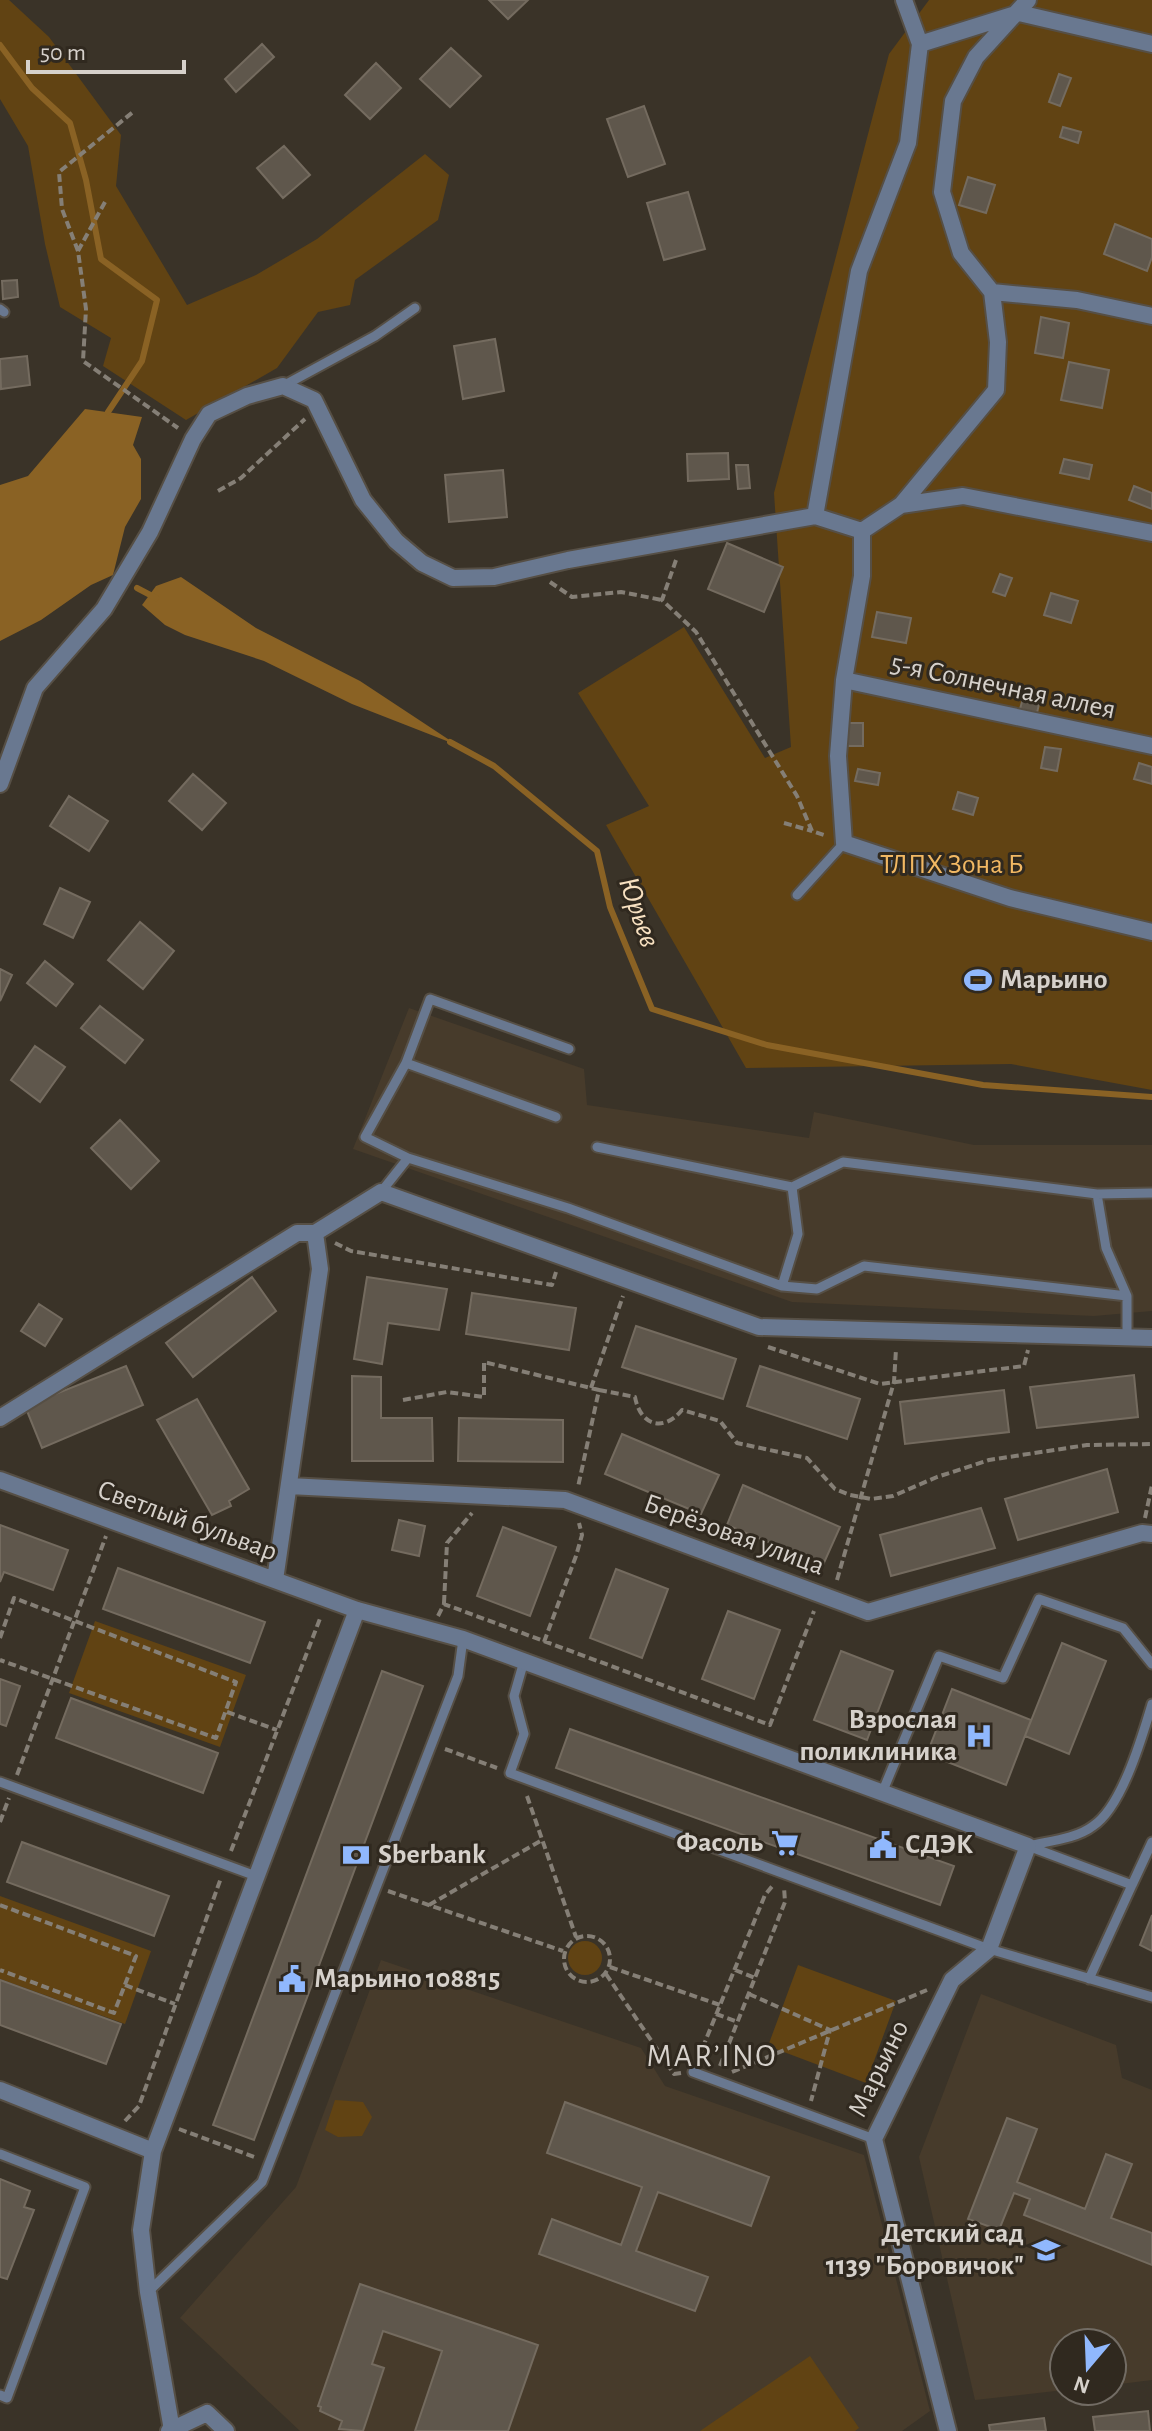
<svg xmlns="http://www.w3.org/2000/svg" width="1152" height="2431" font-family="'Alegreya Sans',sans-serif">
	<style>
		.built { fill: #473b2b }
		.green { fill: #614313 }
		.water { fill: #8a6224 }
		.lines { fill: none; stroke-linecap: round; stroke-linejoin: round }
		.stream { stroke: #8a6224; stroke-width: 6 }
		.building { fill: #5f574c; stroke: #746b5f; stroke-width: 2 }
		.lane-casing { stroke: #564f45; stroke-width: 13 }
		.street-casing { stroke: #564f45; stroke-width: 20 }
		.path { stroke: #857f76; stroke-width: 4; stroke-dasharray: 8 4; stroke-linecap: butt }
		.lane { stroke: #697890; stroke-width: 9 }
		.street { stroke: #697890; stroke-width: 16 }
		.labels { text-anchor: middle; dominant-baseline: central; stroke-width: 6; stroke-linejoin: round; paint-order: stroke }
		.street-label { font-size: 28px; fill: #d6d1cb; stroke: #30291f }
		.park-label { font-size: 28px; fill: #f2b863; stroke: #30291f }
		.poi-label { font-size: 28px; font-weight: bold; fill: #d6d1cb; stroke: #30291f; text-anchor: start }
		.water-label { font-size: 30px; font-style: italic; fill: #f8e1c1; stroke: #30291f }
		.quarter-label { font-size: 32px; letter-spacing: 2px; fill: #d6d1cb; stroke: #30291f }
	</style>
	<rect width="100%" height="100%" fill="#3a3328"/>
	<path class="built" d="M409 1008 584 1069 587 1105 809 1138 814 1112 974 1145H1152V1311L1094 1316 792 1302 353 1149Z
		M381 1960 641 2048 665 2086 864 2155 930 2411 902 2431H300L180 2318 296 2187Z
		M981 1994 1116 2045 1122 2078 1152 2090V2380L1112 2385V2343H1064V2390L975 2400 919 2157Z"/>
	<path class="green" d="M0 0H9L49 37 121 135 116 186 187 305 256 275 317 239 425 154 449 175 438 220 355 280 350 305 318 312 277 368 186 420 103 366 111 338 60 307 45 244 28 146 0 99Z
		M929 0H1152V1090L1011 1064 746 1068 606 825 649 806 578 693 684 627 765 758 791 747 774 493 889 54Z
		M95 1621 246 1675 220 1747 69 1693Z
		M0 1896 151 1951 125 2024 0 1979Z
		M568 1958a17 17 0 1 1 34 0a17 17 0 1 1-34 0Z
		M798 1965 896 2001 866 2083 768 2046Z
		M335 2100 363 2102 372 2117 362 2136 338 2137 325 2130Z
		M810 2356 859 2428 855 2431H700Z"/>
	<path class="water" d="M85 409 142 417 133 445 141 459V499L125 527 113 575 91 585 41 620 0 641V485L28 476Z
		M181 577 256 628 360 681 457 745 352 704 264 661 185 635 165 625 142 605 156 586Z"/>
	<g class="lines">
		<path class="stream" d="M0 45 32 88 70 123 86 180 101 259 157 300 142 361 108 412
			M137 588 156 598
			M450 742 494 766 597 851 610 907 652 1009 767 1045 983 1085 1152 1097"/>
	</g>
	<path class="building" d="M489 0H528L508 19Z
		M262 44 274 57 236 92 225 79Z
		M451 48 481 76 450 107 420 79Z
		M376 63 401 88 370 119 345 95Z
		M1059 74 1071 78 1060 106 1049 102Z
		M644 106 665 164 628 177 607 119Z
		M1063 127 1081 132 1078 143 1060 137Z
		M284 146 310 175 283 198 257 168Z
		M968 177 995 185 986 213 959 205Z
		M688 192 705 249 664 260 647 203Z
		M1115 224 1152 239V257L1147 271 1104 254Z
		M17 280 18 297 3 299 2 281Z
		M1041 317 1069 323 1063 358 1035 353Z
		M495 339 504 391 463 399 454 346Z
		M27 356 30 385 1 389 0 359Z
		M1069 362 1109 370 1102 408 1061 400Z
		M728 453 729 479 688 481 687 454Z
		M1064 459 1092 465 1089 479 1060 473Z
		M736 465H748L750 488 738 489Z
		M503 470 507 517 449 522 445 475Z
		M1134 486 1152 493V509L1129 500Z
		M727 543 783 567 764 612 708 589Z
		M1000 574 1012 578 1005 596 993 592Z
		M1051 593 1078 601 1071 623 1044 615Z
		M877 612 911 618 906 643 872 637Z
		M952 670 972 675 969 687 948 681Z
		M1025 691 1041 695 1037 713 1020 709Z
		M848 723H863V746H848Z
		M1045 747 1061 749 1057 771 1041 768Z
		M1139 763 1152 767V784L1134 779Z
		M858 769 880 773 878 785 855 781Z
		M193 774 226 803 202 830 169 801Z
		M958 792 978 798 973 815 953 809Z
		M69 796 108 821 89 851 50 826Z
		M60 888 90 902 73 938 44 924Z
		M140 922 174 951 143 989 108 960Z
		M45 961 73 984 56 1006 27 983Z
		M0 969 12 975 0 1001Z
		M100 1006 143 1040 125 1063 81 1028Z
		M35 1046 65 1067 40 1102 11 1080Z
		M120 1120 159 1161 131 1189 91 1148Z
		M252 1277 276 1311 193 1377 166 1343Z
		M367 1277 447 1289 439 1330 388 1323 382 1364 354 1359Z
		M472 1293 576 1308 569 1350 466 1334Z
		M39 1304 62 1319 45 1346 21 1331Z
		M636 1326 736 1359 723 1399 622 1367Z
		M126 1366 143 1405 42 1448 25 1406Z
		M760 1366 860 1399 847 1439 747 1406Z
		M1134 1375 1138 1417 1037 1428 1030 1387Z
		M352 1376 381 1377V1418H432L433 1461H352Z
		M1004 1390 1009 1432 905 1444 900 1402Z
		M197 1399 249 1489 229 1501 231 1506 212 1515 157 1420Z
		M459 1418 563 1420V1462L458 1461Z
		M622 1434 719 1475 701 1514 605 1474Z
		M1107 1469 1118 1512 1018 1540 1005 1499Z
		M743 1485 840 1527 823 1565 727 1525Z
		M981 1508 995 1548 891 1576 880 1535Z
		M399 1520 425 1526 419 1556 392 1550Z
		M0 1525 68 1550 53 1590 4 1572 0 1582Z
		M503 1527 556 1547 530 1616 477 1596Z
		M118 1568 265 1622 250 1663 103 1609Z
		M616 1569 668 1589 642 1658 590 1638Z
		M728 1611 780 1630 754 1699 702 1679Z
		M1062 1643 1106 1661 1069 1754 1025 1736Z
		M841 1651 893 1671 867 1740 814 1720Z
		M382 1671 423 1686 254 2140 213 2125Z
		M0 1679 20 1686 6 1726 0 1724Z
		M952 1689 1031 1720 1006 1785 927 1754Z
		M71 1698 218 1753 203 1793 56 1738Z
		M570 1729 954 1866 940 1905 556 1768Z
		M22 1842 169 1896 154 1936 7 1882Z
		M1152 1915V1951L1140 1945Z
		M0 1980 121 2024 106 2064 0 2025Z
		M565 2102 769 2177 751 2226 658 2192 636 2251 708 2277 695 2311 539 2254 552 2219 621 2245 642 2187 547 2153Z
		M1007 2118 1037 2129 1017 2182 1085 2209 1106 2154 1132 2164 1111 2218 1152 2233V2265L1024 2215 1030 2199 1014 2193 999 2230 968 2219Z
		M0 2179 30 2191 24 2207 34 2210 7 2279 0 2277Z
		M360 2284 538 2345 508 2431H415L442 2351 383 2331 372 2364 384 2368 363 2431 339 2429 342 2421 320 2411 321 2407 318 2406Z
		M1148 2411 1150 2431H1095L1093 2417Z
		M1044 2418 1046 2431H990L989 2425Z"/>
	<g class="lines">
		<g class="lane-casing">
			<path id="lane" d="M0 309 4 312
				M283 386 375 336 415 308
				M797 895 844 843
				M406 1063 556 1117
				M597 1147 792 1187 843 1162 1097 1194 1152 1193
				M408 1158 365 1137 406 1063 430 999 569 1049
				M381 1192 408 1158 568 1208 782 1286 817 1289 864 1266 1127 1296
				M1097 1194 1106 1248 1127 1296V1337
				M782 1286 798 1234 792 1187
				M524 1661 514 1696 524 1734 510 1773 989 1949 1152 1997
				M0 1782 256 1876
				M882 1793 939 1656 1003 1678 1039 1599 1123 1628 1152 1664
				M1028 1846C1049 1841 1076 1839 1093 1826 1122 1807 1142 1737 1152 1704
				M1028 1846 1132 1885 1152 1842
				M1089 1979 1132 1885
				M693 2072 874 2139
				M0 2154 85 2187 7 2398 0 2395
				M148 2292 262 2182 458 1676 463 1639"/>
		</g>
		<g class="street-casing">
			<path id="street" d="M920 44 1019 13 1152 44
				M992 292 1077 300 1152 316
				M901 505 963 496 1152 533
				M815 516 859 271 908 143 920 44 904 0
				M862 531V576L844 680 838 756 844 843 1010 898 1152 932
				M844 680 1152 746
				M0 784 35 688 104 609 150 532 193 439 209 414 247 396 283 386 314 400 363 500 396 541 422 563 453 578 494 577 568 560 815 516 862 531 901 505 996 390 998 342 992 292 961 253 942 192 953 101 976 57 1028 0
				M315 1233 381 1192 759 1327 1152 1338
				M0 1418 297 1233H315
				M0 1480 357 1610 463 1639 1028 1846 989 1949 952 1980 874 2139 948 2431
				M289 1486 565 1500 868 1612 1142 1533 1152 1534
				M275 1580 320 1269 315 1233
				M0 2090 153 2151
				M172 2430 148 2292 141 2230 153 2151 357 1610
				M169 2431 207 2413 226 2431"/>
		</g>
		<path class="path" d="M105 202 78 251 86 309 83 361 178 428
			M78 251 62 209 59 172 133 112
			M218 491 241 478 305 419
			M676 560 662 600 696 632 797 796 812 831 827 836
			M550 582 572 597 621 592 662 600
			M784 823 812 831
			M335 1243 351 1251 552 1285 556 1272
			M768 1347 880 1384 1024 1366 1028 1350
			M591 1388 623 1296
			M599 1390 635 1397C640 1425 663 1433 682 1410L720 1421 737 1443 807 1458 835 1489 850 1495 871 1499 893 1496 937 1477 989 1460 1087 1445 1152 1444
			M403 1400 447 1392 484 1397V1362L599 1390 578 1487
			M1145 1518 1152 1485
			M837 1580 894 1382 896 1349
			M444 1603 447 1543 472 1513
			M438 1616 444 1604 770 1725 814 1611
			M0 1638 14 1598 236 1682 216 1738 0 1660
			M544 1642 576 1556 582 1535 579 1523
			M227 1712 277 1730
			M445 1749 497 1768
			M17 1775 106 1536
			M527 1796 576 1937
			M0 1822 9 1798
			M231 1851 321 1616
			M388 1891 563 1951
			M0 1905 136 1956 114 2013 0 1970
			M429 1905 542 1840
			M564 1959a23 23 0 1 1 46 0a23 23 0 1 1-46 0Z
			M610 1967 720 2005
			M735 1970 755 1978
			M606 1974 674 2074 681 2073
			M125 1985 175 2004
			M749 1994 830 2030 811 2101
			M716 2014 738 2022
			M698 2059 765 1895 774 1884
			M720 2066 785 1902 784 1887
			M732 2072 927 1990
			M125 2121 139 2106 221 1878
			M179 2129 257 2158"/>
		<use href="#lane" class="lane"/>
		<use href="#street" class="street"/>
	</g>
	<defs>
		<g id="stadium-bare" transform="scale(2.16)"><path d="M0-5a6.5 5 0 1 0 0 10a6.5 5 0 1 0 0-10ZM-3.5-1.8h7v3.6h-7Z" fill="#90b8fd" stroke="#30291f" stroke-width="2.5" paint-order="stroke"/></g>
		<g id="hospital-bare" transform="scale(2.16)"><path d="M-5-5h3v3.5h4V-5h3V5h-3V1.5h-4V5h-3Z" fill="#90b8fd" stroke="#30291f" stroke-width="2.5" paint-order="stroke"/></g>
		<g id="supermarket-bare" transform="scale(2.16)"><path d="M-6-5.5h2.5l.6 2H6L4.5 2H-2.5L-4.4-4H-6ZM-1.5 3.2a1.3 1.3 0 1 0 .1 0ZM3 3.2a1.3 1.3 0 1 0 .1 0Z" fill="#90b8fd" stroke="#30291f" stroke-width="2.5" paint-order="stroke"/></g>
		<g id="civic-bare" transform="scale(2.16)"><path d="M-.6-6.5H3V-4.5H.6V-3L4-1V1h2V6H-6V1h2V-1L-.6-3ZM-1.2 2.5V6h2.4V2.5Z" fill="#90b8fd" stroke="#30291f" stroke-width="2.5" paint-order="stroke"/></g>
		<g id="bank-bare" transform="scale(2.16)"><path d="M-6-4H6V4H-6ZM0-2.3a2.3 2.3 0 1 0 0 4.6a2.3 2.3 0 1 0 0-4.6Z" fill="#90b8fd" stroke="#30291f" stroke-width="2.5" paint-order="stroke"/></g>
		<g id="school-bare" transform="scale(2.16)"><path d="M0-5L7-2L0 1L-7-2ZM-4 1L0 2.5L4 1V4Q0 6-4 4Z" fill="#90b8fd" stroke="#30291f" stroke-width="2.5" paint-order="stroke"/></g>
	</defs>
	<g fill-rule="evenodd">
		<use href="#stadium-bare" x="978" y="980"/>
		<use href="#hospital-bare" x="979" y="1736"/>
		<use href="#supermarket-bare" x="785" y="1843"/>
		<use href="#civic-bare" x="883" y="1845"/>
		<use href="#bank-bare" x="356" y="1855"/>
		<use href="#civic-bare" x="292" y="1979"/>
		<use href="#school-bare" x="1046" y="2250"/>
	</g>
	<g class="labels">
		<g class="street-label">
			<text transform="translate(1003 687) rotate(12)">5-я Солнечная аллея</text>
			<text transform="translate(187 1521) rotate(20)">Светлый бульвар</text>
			<text transform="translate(734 1535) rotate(20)">Берёзовая улица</text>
			<text transform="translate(879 2069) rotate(-64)">Марьино</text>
		</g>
		<g class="park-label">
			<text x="952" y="865">ТЛПХ Зона Б</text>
		</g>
		<g class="poi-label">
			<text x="1000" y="980">Марьино</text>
			<text x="957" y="1720" text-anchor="end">Взрослая<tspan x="957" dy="32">поликлиника</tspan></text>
			<text x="763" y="1843" text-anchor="end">Фасоль</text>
			<text x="905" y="1845">СДЭК</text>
			<text x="378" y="1855">Sberbank</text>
			<text x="314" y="1979">Марьино 108815</text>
			<text x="1024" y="2234" text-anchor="end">Детский сад<tspan x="1024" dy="32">1139 "Боровичок"</tspan></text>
		</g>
		<g class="water-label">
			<text transform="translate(639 912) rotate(71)">Юрьев</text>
		</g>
		<g class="quarter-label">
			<text x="712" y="2056">MAR’INO</text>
		</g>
	</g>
	<g transform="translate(1088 2367) rotate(199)"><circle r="38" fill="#30291f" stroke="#726c64" stroke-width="2"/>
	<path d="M0-6L14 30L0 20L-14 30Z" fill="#90b8fd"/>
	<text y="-12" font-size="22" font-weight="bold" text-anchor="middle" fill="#d6d1cb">N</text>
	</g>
	<path d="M28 60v12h156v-12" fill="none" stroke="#d6d1cb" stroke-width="4"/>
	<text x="40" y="60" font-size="24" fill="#d6d1cb" stroke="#30291f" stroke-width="6" paint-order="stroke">50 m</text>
</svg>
